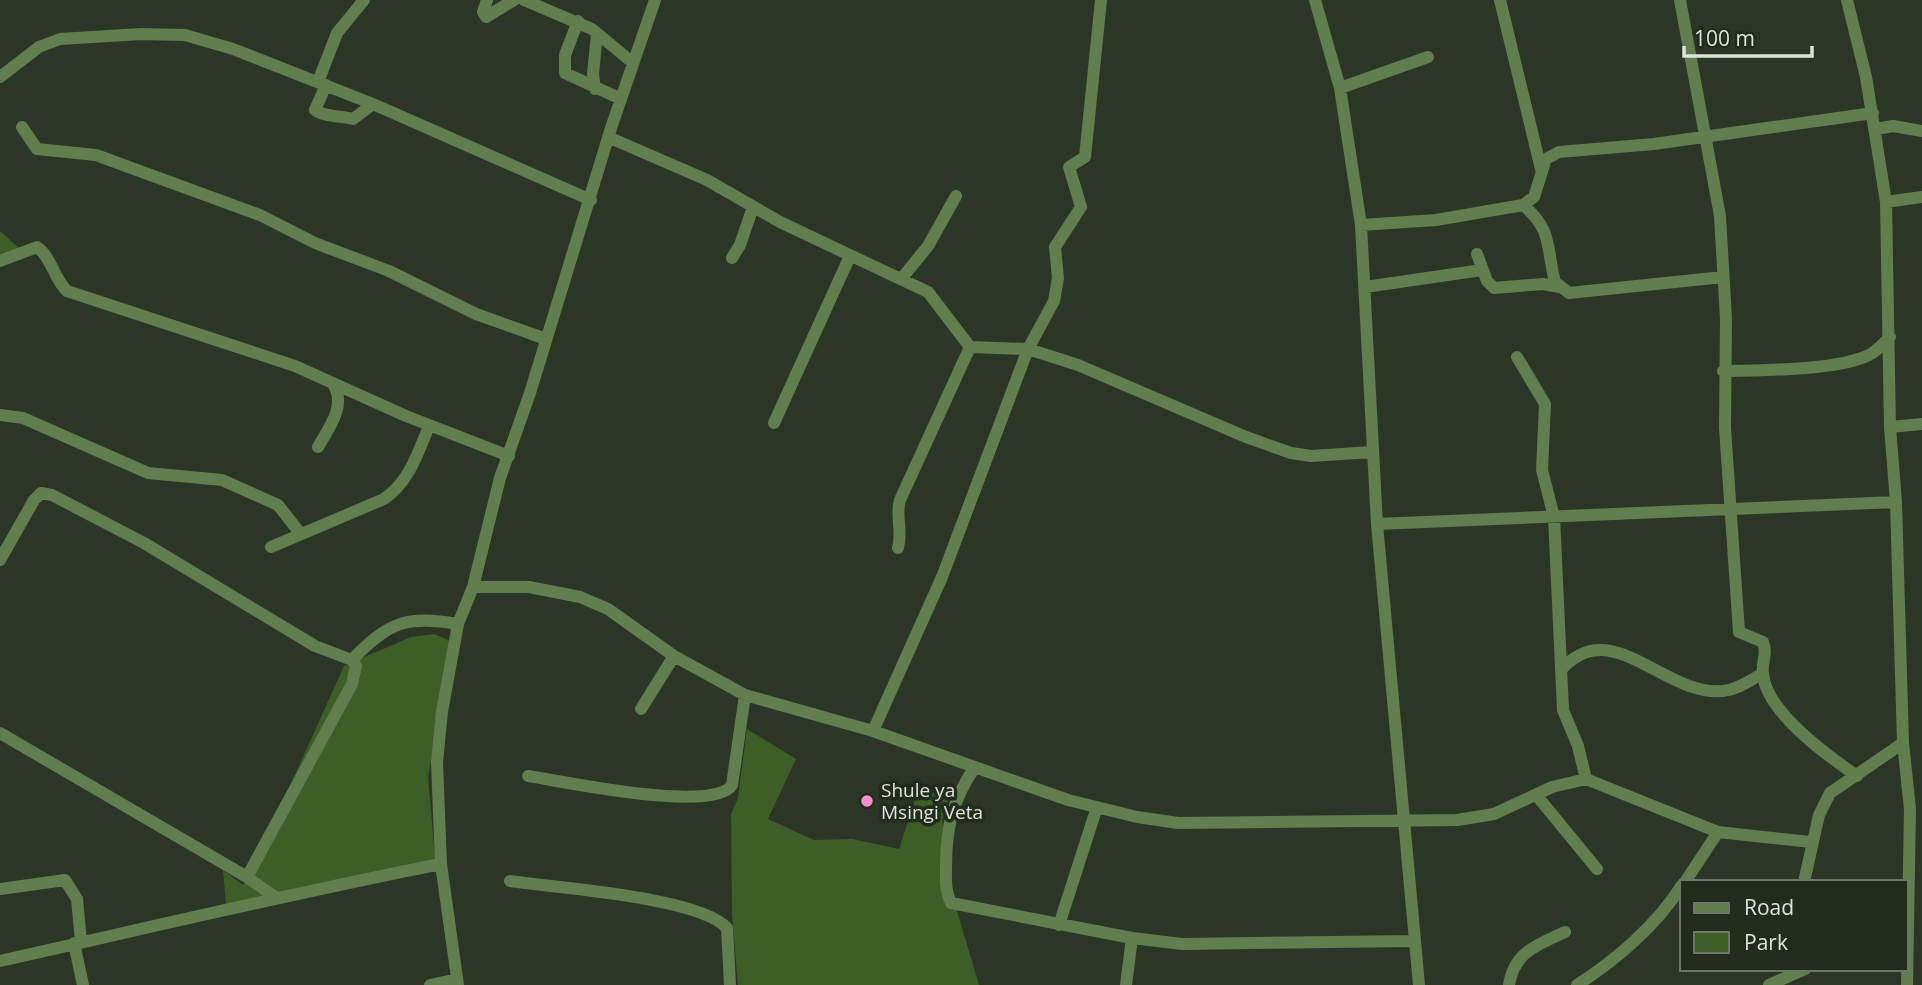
<svg xmlns="http://www.w3.org/2000/svg" width="1922" height="985" font-family="'Open Sans',sans-serif">
	<style>
		.green { fill: #3e5e28 }
		.lines { fill: none; stroke-linecap: round; stroke-linejoin: round }
		.minor { stroke: #617e4f; stroke-width: 12 }
		.poi-dot { fill: #f790ce; stroke: #222c1d; stroke-width: 2.5 }
		.labels { text-anchor: middle; dominant-baseline: central; stroke-width: 7; stroke-linejoin: round; paint-order: stroke }
		.poi-label { font-size: 19px; fill: #dde4da; stroke: #222c1d; text-anchor: start }
	</style>
	<rect width="100%" height="100%" fill="#2c3626"/>
	<path class="green" d="M0 231 20 249 0 258Z
		M434 634 452 642 428 777 436 869 227 915 223 870 243 885 248 879 344 666 411 637Z
		M747 729 796 759 768 819 814 840 852 839 899 849 916 796 951 789 942 820 954 901 979 985H738L732 913 731 814 738 798Z"/>
	<g class="lines">
		<path class="minor" d="M487 0 483 12 486 17 514 0
			M524 0 592 29 633 63
			M1315 0 1340 88 1361 225 1377 524 1419 985
			M1500 0 1541 169
			M1680 0 1720 216 1726 319 1725 428 1739 632 1763 642C1768 655 1761 662 1763 674 1766 712 1828 756 1857 776
			M1847 0 1866 77 1886 202 1890 427 1896 502 1903 743 1910 809 1907 985
			M578 21 565 55V73L621 99
			M0 77 39 47 60 39 141 34 185 35 233 49 373 104 591 200
			M318 82 337 33 364 0
			M326 85 315 110C324 117 342 116 353 119L373 104
			M1340 88 1428 57
			M595 89 593 74 597 34
			M22 127 37 149 96 155 260 215 315 243 389 271 476 314 546 339
			M1876 129 1893 126 1922 131
			M608 137 707 180 780 222 928 292 970 347 1028 349 1078 365 1246 437 1291 453 1311 456 1372 452
			M1886 202 1922 197
			M1523 205C1553 230 1546 247 1555 282L1569 293 1723 277
			M1361 225 1436 220 1523 205 1534 197 1546 159 1559 152 1654 144 1873 113
			M1477 254 1487 281 1494 288 1543 284 1560 287
			M732 258 740 245 753 207
			M0 261 37 247C51 256 54 279 67 291L295 366 406 416 509 456
			M902 278 928 246 956 196
			M1365 287 1482 270
			M1517 357 1545 404 1542 470 1554 517 1563 710 1578 746 1586 779
			M1723 371C1762 370 1835 371 1869 355 1877 351 1883 344 1890 337
			M0 415 23 418 148 473 222 480 278 505 300 533
			M774 423 850 256
			M1890 427 1922 424
			M318 447C329 428 347 405 333 384
			M1377 524 1896 502
			M271 547 384 499C409 482 418 453 429 426
			M898 548C903 529 895 517 900 500L970 347
			M0 560 34 500 41 493 52 495 144 543 315 646 352 660 356 666 352 684 247 877
			M473 587H529L580 597 608 609 674 656 745 695 873 731 1068 800 1137 817 1178 823 1457 820 1494 814 1552 787 1586 779 1718 832 1811 842
			M352 660C388 622 407 615 458 624
			M1561 670C1612 613 1664 697 1723 691 1737 690 1750 680 1762 674
			M641 709 674 656
			M873 731 942 577 1028 349 1054 301 1058 278 1055 247 1081 207 1069 167 1085 157 1101 0
			M0 733 247 877 275 897
			M975 767C953 799 946 827 946 866 946 880 945 891 951 903L1132 938 1182 944 1414 941
			M528 776C562 781 714 814 732 785L745 695
			M1537 796 1597 869
			M510 881C555 888 700 897 727 928L730 985
			M1685 882 1718 832
			M1804 882 1819 815 1830 793 1903 743
			M0 889 65 880 77 899 81 941
			M1059 925 1097 807
			M74 943 83 985
			M0 961C147 928 293 893 441 864
			M430 985 457 979
			M458 985 441 864 437 762 442 712 458 624 473 587 500 478 530 393 611 128 655 0
			M1126 985 1132 938
			M1509 985C1514 952 1537 945 1565 932
			M1577 985C1616 960 1657 925 1682 885
			M1769 985 1805 969"/>
	</g>
	<circle class="poi-dot" cx="867" cy="801" r="7"/>
	<g class="labels">
		<g class="poi-label">
			<text x="881" y="790">Shule ya<tspan x="881" dy="22">Msingi Veta</tspan></text>
		</g>
	</g>
	<rect x="1680" y="880" width="228" height="91" fill="#222c1d" stroke="#6d7669" stroke-width="2"/>
	<rect x="1694" y="903" width="35" height="10" fill="#617e4f" stroke="#6d7669" stroke-width="2"/>
	<text x="1744" y="915" font-size="21" fill="#dde4da">Road</text>
	<rect x="1694" y="932" width="35" height="21" fill="#3e5e28" stroke="#6d7669" stroke-width="2"/>
	<text x="1744" y="950" font-size="21" fill="#dde4da">Park</text>
	<path d="M1684 46v10h128v-10" fill="none" stroke="#dde4da" stroke-width="3.5"/>
	<text x="1694" y="46" font-size="21" fill="#dde4da" stroke="#222c1d" stroke-width="5" paint-order="stroke">100 m</text>
</svg>
